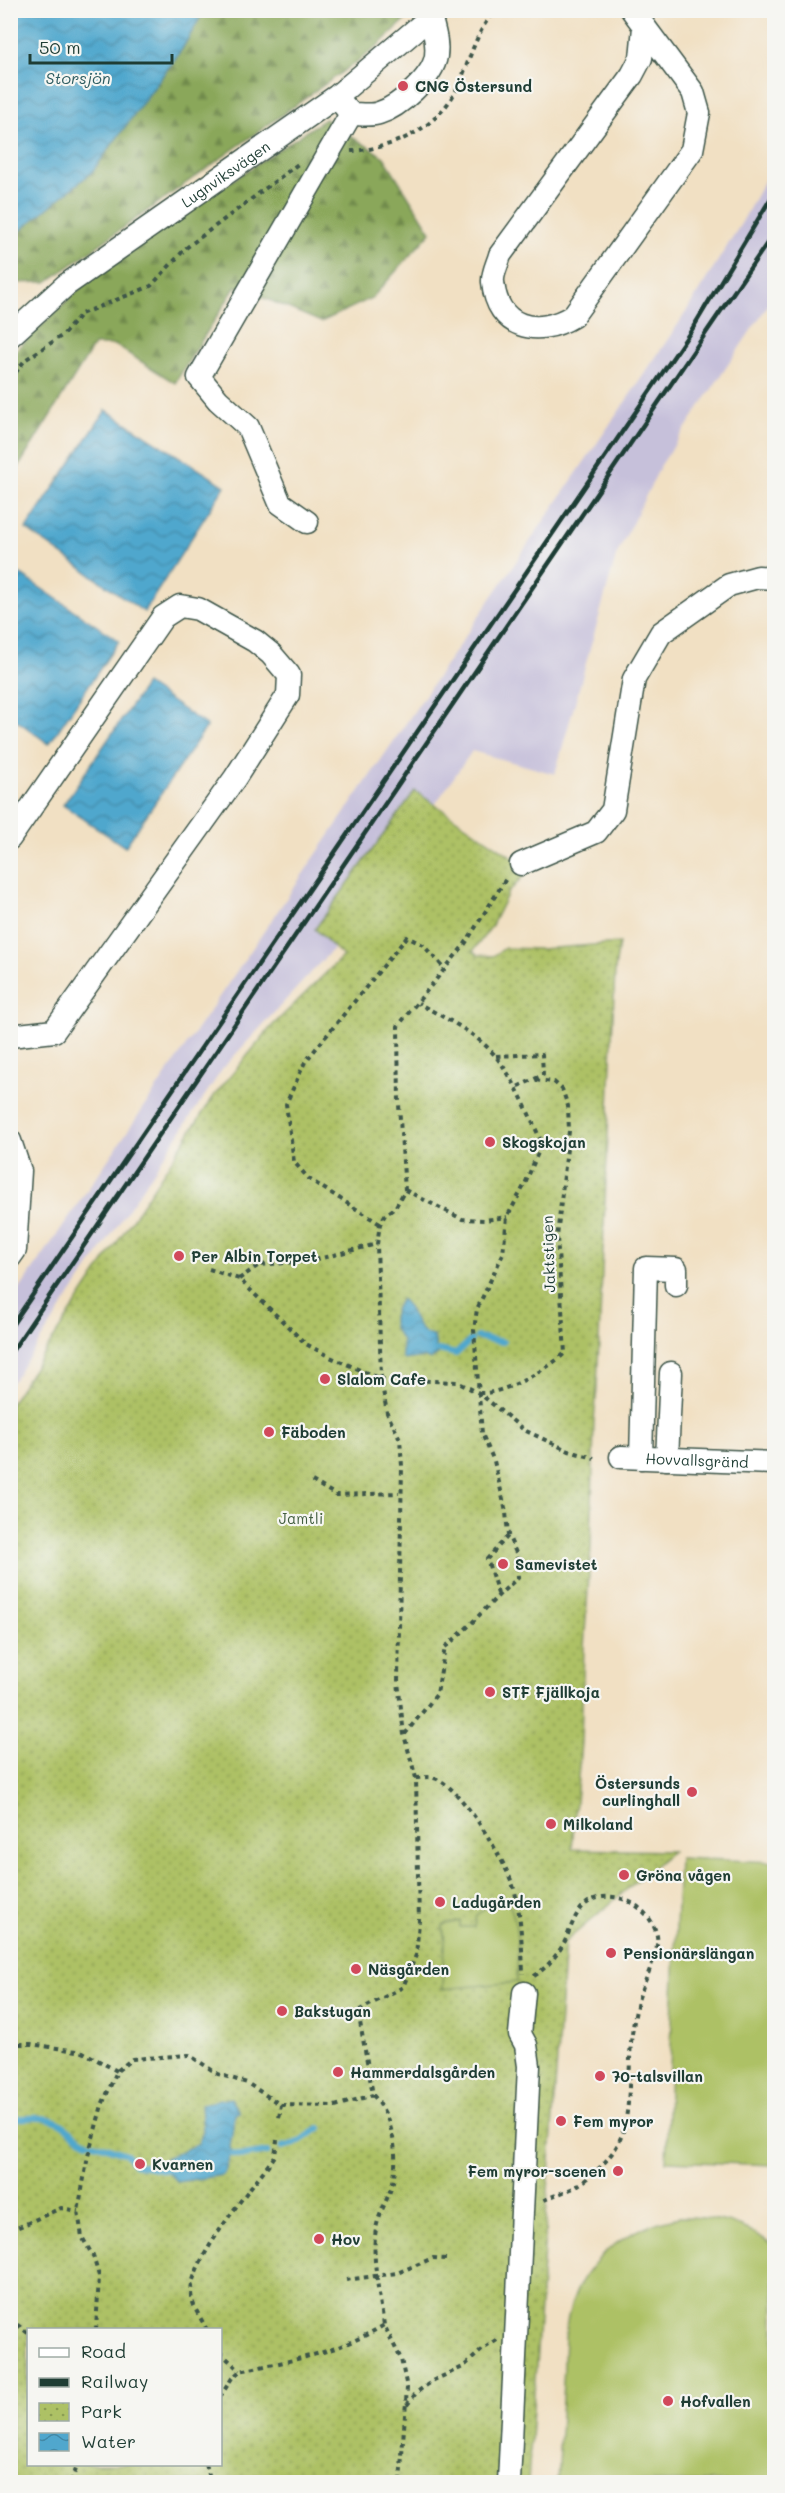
<svg xmlns="http://www.w3.org/2000/svg" width="785" height="2493" font-family="Mali,sans-serif">
	<style>
		.industrial { fill: #c6c0da }
		.forest { fill: url(#forest-firs); stroke: #547247; stroke-width: 1.5 }
		.park { fill: url(#park-dots); stroke: #667f4c; stroke-width: 1.5; fill-rule: evenodd }
		.pitch { fill: #adc165; stroke: #667f4c; stroke-width: 1.5 }
		.water { fill: url(#water-waves); stroke: #387280; stroke-width: 1.5 }
		.lines { fill: none; stroke-linecap: round; stroke-linejoin: round }
		.stream { stroke: #50a7cd; stroke-width: 6 }
		.minor-casing { stroke: #3e5549; stroke-width: 25 }
		.path { stroke: #3e5549; stroke-width: 4; stroke-dasharray: 4.5 4.5; stroke-linecap: butt }
		.minor { stroke: #fff; stroke-width: 22 }
		.rail { stroke: #1f3d34; stroke-width: 4.5 }
		.poi-dot { fill: #d1495b; stroke: #f6f6f2; stroke-width: 2 }
		.labels { text-anchor: middle; dominant-baseline: central; stroke-width: 4.5; stroke-linejoin: round; paint-order: stroke }
		.poi-label { font-size: 15px; font-weight: bold; fill: #1f3d34; stroke: #f6f6f2; text-anchor: start }
		.street-label { font-size: 15px; fill: #1f3d34; stroke: #f6f6f2 }
		.park-label { font-size: 15px; fill: #425e40; stroke: #f6f6f2 }
		.water-label { font-size: 16px; font-style: italic; fill: #2e5d62; stroke: #f6f6f2 }
	</style>
	<defs>
		<pattern id="forest-firs" width="22" height="20" patternUnits="userSpaceOnUse" patternTransform="scale(1.5)"><rect width="22" height="20" fill="#8aa75a"/><path d="M5 1l3.5 6h-7zM16 11l3.5 6h-7z" fill="#70894b"/></pattern>
		<pattern id="park-dots" width="8" height="8" patternUnits="userSpaceOnUse" patternTransform="scale(1.5)"><rect width="8" height="8" fill="#adc165"/><path d="M2 2h.1M6 6h.1" fill="none" stroke="#8c9e54" stroke-width="1.8" stroke-linecap="round"/></pattern>
		<pattern id="water-waves" width="16" height="10" patternUnits="userSpaceOnUse" patternTransform="scale(1.5)"><rect width="16" height="10" fill="#50a7cd"/><path d="M0 5q4-4 8 0t8 0" fill="none" stroke="#4289a7"/></pattern>
	</defs>
	<rect width="100%" height="100%" fill="#f6f6f2"/>
	<filter id="ink" filterUnits="userSpaceOnUse"><feTurbulence type="fractalNoise" baseFrequency=".0167" numOctaves="2"/><feDisplacementMap in="SourceGraphic" scale="12" xChannelSelector="R" yChannelSelector="G"/><feConvolveMatrix kernelMatrix="1 2 1 2 8 2 1 2 1" color-interpolation-filters="sRGB"/></filter>
	<filter id="wash" filterUnits="userSpaceOnUse"><feTurbulence type="fractalNoise" baseFrequency=".008" numOctaves="4" result="noise"/><feDisplacementMap in="SourceGraphic" scale="24" xChannelSelector="R" yChannelSelector="G"/><feGaussianBlur stdDeviation="1.35" result="paint"/><feColorMatrix in="noise" values="0 0 0 0 0 0 0 0 0 0 0 0 0 0 0 0 0 1.4 0 .05"/><feComposite in="paint" operator="in"/></filter>
	<g filter="url(#wash)">
		<rect width="100%" height="100%" fill="#f1e0c3"/>
		<path class="industrial" d="M774 163V296L661 465 616 556 555 774 472 751 342 939 224 1067 11 1384V1302L679 323 742 222Z"/>
		<path class="forest" d="M204 11H415L373 50 47 282 11 283V238L92 172 182 49Z
			M325 119 384 157 431 232 372 298 321 322 236 286 175 383 115 345H94L11 479V355L78 290 197 204Z"/>
		<path class="park" d="M415 791 530 869 508 893 491 927 473 951 478 955 493 956 505 948 540 949 619 943 615 970 597 1388 594 1421 591 1547 584 1647 581 1742 572 1849 672 1851 565 1942 528 2482H11L10 1404 214 1096 271 1027 343 956 315 929ZM28 2330H220V2464H28Z"/>
		<path class="pitch" d="M679 1858 774 1862V2165L666 2161Z
			M503 1897C521 1912 517 1960 517 1982L443 1989 445 1943 443 1925 460 1921V1927H474L476 1915Z
			M680 2217C717 2217 745 2223 774 2246V2482H557C559 2449 561 2415 563 2382 565 2361 563 2338 568 2317 580 2261 626 2227 680 2217Z"/>
		<path class="water" d="M11 10 204 11 182 49 92 172 11 238Z
			M106 410 225 486 144 612 26 529Z
			M11 568 119 641 49 744 11 716Z
			M146 684 207 726 125 847 63 805Z
			M401 1299C412 1307 413 1326 425 1333 428 1335 431 1335 434 1337L438 1355 430 1360 424 1357 404 1360 402 1358V1340C389 1326 391 1314 401 1299Z
			M230 2098 239 2112 235 2114 230 2147 232 2154C227 2159 228 2168 223 2175L177 2182 166 2170 165 2158 198 2144 203 2131 201 2104Z"/>
		<g class="lines">
			<path class="stream" d="M477 1337 503 1342
				M438 1350 456 1354 471 1340
				M10 2119C24 2118 43 2116 56 2121 69 2126 76 2139 89 2142
				M94 2143 127 2154 134 2164 166 2170
				M282 2147 295 2144 320 2128
				M232 2154 243 2156 268 2152"/>
		</g>
	</g>
	<g filter="url(#ink)">
		<g class="lines">
			<g class="minor-casing">
				<g id="minor">
					<path d="M632 10 693 92 699 113 692 150 573 316C537 338 497 328 493 282 492 274 498 263 500 255L632 75 641 58 644 27"/>
					<path d="M341 102 351 114C360 114 371 116 379 113 399 107 433 77 436 56 438 43 434 31 431 19"/>
					<path id="s1" d="M10 336 66 285 337 96 439 10"/>
					<path d="M307 522 280 503 248 427 218 400 199 377 351 114"/>
					<path d="M10 838 163 617 180 606 198 609 255 641 271 654 289 675 288 695 235 778 54 1031 10 1036"/>
					<path d="M521 864 596 832 613 810 634 679 661 633 729 585 758 577 774 578"/>
					<path d="M10 1141 20 1171 15 1250 10 1257"/>
					<path id="s2" d="M621 1457 774 1463"/>
					<path d="M641 1458 646 1268 676 1269V1285"/>
					<path d="M667 1459 671 1373"/>
					<path d="M509 2482 529 2066 526 2045 520 2034 524 1993"/>
				</g>
			</g>
			<path class="path" d="M351 151C399 148 442 126 461 80 471 55 477 31 495 10
				M10 380 25 360 63 335 81 314 151 286 186 248 298 164
				M496 1056 542 1054 543 1075 515 1088
				M405 1190 462 1219 485 1220 507 1217
				M380 1224 309 1179 294 1162 286 1104 305 1062 407 937 423 945 445 969
				M209 1269 239 1279 306 1344 330 1357 381 1379 457 1382 479 1393 524 1430 569 1451 594 1458
				M239 1279 259 1265 310 1261 377 1244
				M479 1393C503 1395 548 1369 565 1353L557 1237 569 1131 568 1106 562 1089 554 1082 533 1080
				M312 1481 336 1495 399 1493
				M498 1594 487 1559 508 1536
				M405 1734 437 1694 445 1647C472 1626 492 1599 518 1578L517 1555 508 1535 506 1512 494 1461 482 1434 474 1330 477 1309 503 1254 507 1217 525 1184 542 1143C529 1115 517 1083 497 1058 478 1033 444 1018 418 1003
				M416 1778C421 1778 429 1776 434 1778 460 1785 503 1858 512 1883 521 1905 522 1949 523 1974
				M534 1976C546 1969 560 1952 566 1939 574 1920 579 1900 603 1897 627 1894 652 1912 657 1936 660 1952 642 1985 638 2001 636 2010 634 2019 633 2028 626 2064 635 2118 615 2149 604 2165 589 2180 571 2189 562 2193 552 2196 542 2201
				M10 2044H31L83 2052 117 2071
				M373 2095C392 2117 398 2149 394 2177 391 2195 379 2211 376 2229 371 2257 380 2298 384 2325
				M281 2105 335 2106 373 2095 358 2011 403 1987 416 1955 419 1922 416 1778 404 1735 398 1682 402 1466 400 1439 387 1413 381 1379 377 1244 380 1224 385 1215 395 1208 405 1190 399 1105 398 1026 465 944 507 877
				M10 2231 61 2208 78 2211
				M346 2280 397 2273 433 2258 446 2259
				M10 2319 28 2333
				M96 2330 99 2276 93 2256 82 2237 78 2211 88 2156 102 2105 117 2071 132 2059 189 2055 218 2074 247 2083 281 2105 279 2119
				M207 2330C201 2318 191 2305 191 2292 191 2259 254 2184 275 2156L277 2140
				M220 2352 240 2371
				M220 2397 232 2378 240 2371C293 2360 336 2354 384 2325L401 2359 407 2388 400 2482
				M407 2405 417 2392 434 2380 463 2367 483 2349 497 2340
				M206 2464 211 2482
				M71 2482 78 2464"/>
			<use href="#minor" class="minor"/>
			<path class="rail" d="M10 1328 691 331 774 193
				M10 1354 774 233"/>
		</g>
	</g>
	<g class="poi-dot">
		<circle cx="403" cy="86" r="6"/>
		<circle cx="490" cy="1142" r="6"/>
		<circle cx="179" cy="1256" r="6"/>
		<circle cx="325" cy="1379" r="6"/>
		<circle cx="269" cy="1432" r="6"/>
		<circle cx="503" cy="1564" r="6"/>
		<circle cx="490" cy="1692" r="6"/>
		<circle cx="692" cy="1792" r="6"/>
		<circle cx="551" cy="1824" r="6"/>
		<circle cx="624" cy="1875" r="6"/>
		<circle cx="440" cy="1902" r="6"/>
		<circle cx="611" cy="1953" r="6"/>
		<circle cx="356" cy="1969" r="6"/>
		<circle cx="282" cy="2011" r="6"/>
		<circle cx="338" cy="2072" r="6"/>
		<circle cx="600" cy="2076" r="6"/>
		<circle cx="561" cy="2121" r="6"/>
		<circle cx="140" cy="2164" r="6"/>
		<circle cx="618" cy="2171" r="6"/>
		<circle cx="319" cy="2239" r="6"/>
		<circle cx="668" cy="2401" r="6"/>
	</g>
	<g class="labels">
		<g class="poi-label">
			<text x="415" y="86">CNG Östersund</text>
			<text x="502" y="1142">Skogskojan</text>
			<text x="191" y="1256">Per Albin Torpet</text>
			<text x="337" y="1379">Slalom Cafe</text>
			<text x="281" y="1432">Fäboden</text>
			<text x="515" y="1564">Samevistet</text>
			<text x="502" y="1692">STF Fjällkoja</text>
			<text x="680" y="1783" text-anchor="end">Östersunds<tspan x="680" dy="17">curlinghall</tspan></text>
			<text x="563" y="1824">Milkoland</text>
			<text x="636" y="1875">Gröna vågen</text>
			<text x="452" y="1902">Ladugården</text>
			<text x="623" y="1953">Pensionärslängan</text>
			<text x="368" y="1969">Näsgården</text>
			<text x="294" y="2011">Bakstugan</text>
			<text x="350" y="2072">Hammerdalsgården</text>
			<text x="612" y="2076">70-talsvillan</text>
			<text x="573" y="2121">Fem myror</text>
			<text x="152" y="2164">Kvarnen</text>
			<text x="606" y="2171" text-anchor="end">Fem myror-scenen</text>
			<text x="331" y="2239">Hov</text>
			<text x="680" y="2401">Hofvallen</text>
		</g>
		<g class="street-label">
			<text stroke="none"><textPath href="#s1" startOffset="270">Lugnviksvägen</textPath></text>
			<text transform="translate(548 1254) rotate(-92)">Jaktstigen</text>
			<text stroke="none"><textPath href="#s2" startOffset="76">Hovvallsgränd</textPath></text>
		</g>
		<g class="park-label">
			<text x="301" y="1518">Jamtli</text>
		</g>
		<g class="water-label">
			<text x="78" y="77">Storsjön</text>
		</g>
	</g>
	<rect width="785" height="2493" fill="none" stroke="#f6f6f2" stroke-width="36"/>
	<rect x="27" y="2328" width="195" height="138" fill="#f6f6f2" stroke="#a0aca6" stroke-width="1.5"/>
	<rect x="39" y="2348" width="30" height="9" fill="#ffffff" stroke="#a0aca6" stroke-width="1.5"/>
	<text x="81" y="2358" font-size="18" fill="#1f3d34">Road</text>
	<rect x="39" y="2378" width="30" height="9" fill="#1f3d34" stroke="#a0aca6" stroke-width="1.5"/>
	<text x="81" y="2388" font-size="18" fill="#1f3d34">Railway</text>
	<rect x="39" y="2403" width="30" height="18" fill="url(#park-dots)" stroke="#a0aca6" stroke-width="1.5"/>
	<text x="81" y="2418" font-size="18" fill="#1f3d34">Park</text>
	<rect x="39" y="2433" width="30" height="18" fill="url(#water-waves)" stroke="#a0aca6" stroke-width="1.5"/>
	<text x="81" y="2448" font-size="18" fill="#1f3d34">Water</text>
	<path d="M30 54v9h142v-9" fill="none" stroke="#1f3d34" stroke-width="3"/>
	<text x="39" y="54" font-size="18" fill="#1f3d34" stroke="#f6f6f2" stroke-width="4.5" paint-order="stroke">50 m</text>
</svg>
